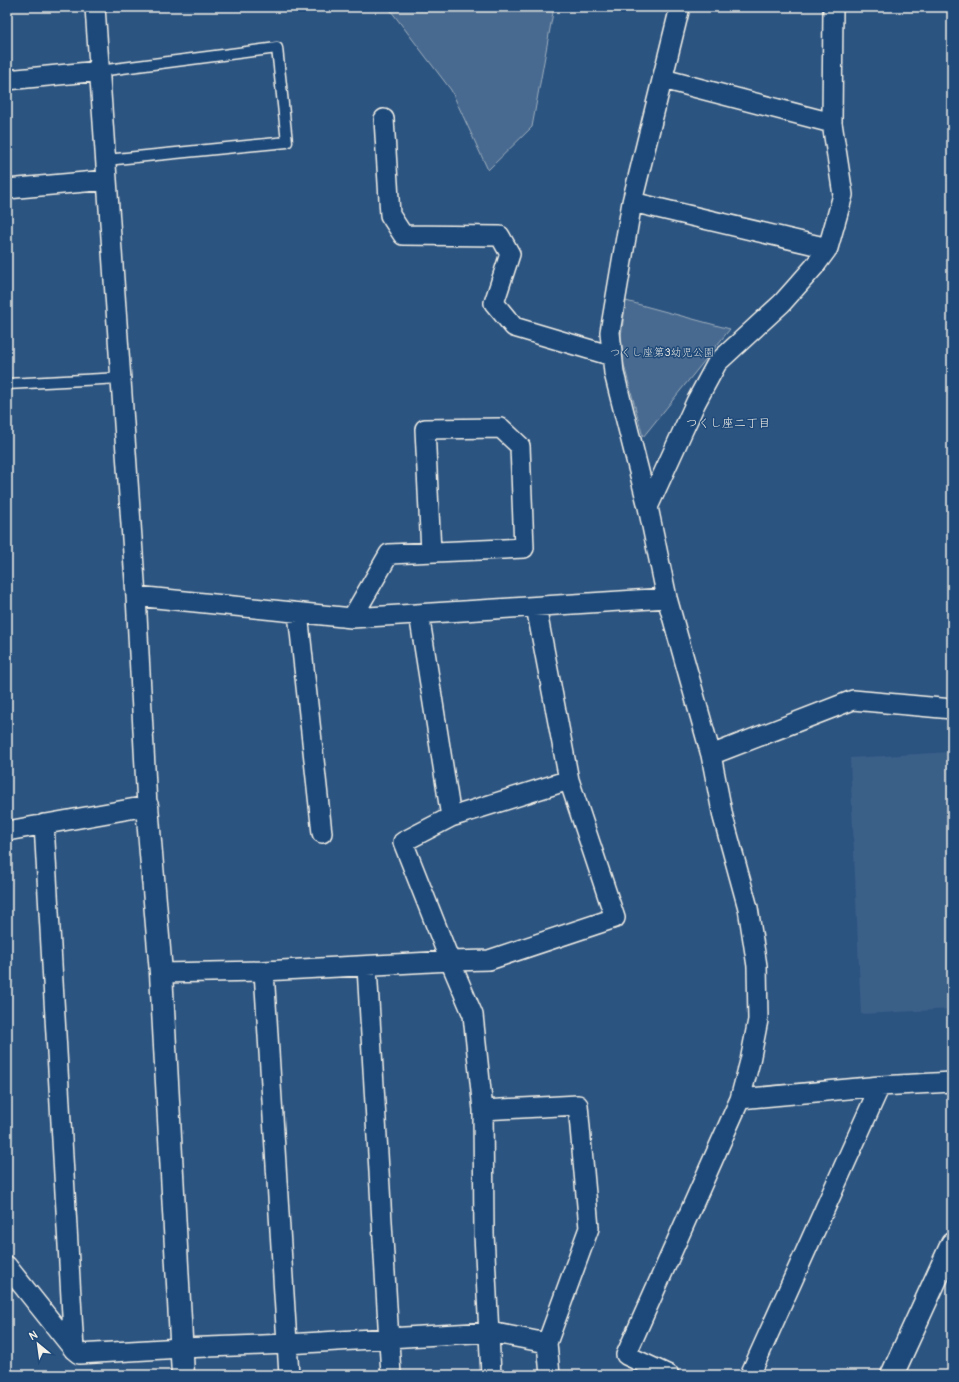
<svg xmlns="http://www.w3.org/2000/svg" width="959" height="1382" font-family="Pangolin,'Klee One',sans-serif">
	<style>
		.built { fill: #3b6088 }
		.green { fill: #496b90; stroke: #9eaebc }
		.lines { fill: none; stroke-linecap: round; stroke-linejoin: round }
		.lane-casing { stroke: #f4f1e8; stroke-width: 13 }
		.street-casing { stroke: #f4f1e8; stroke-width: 22 }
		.secondary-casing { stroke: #f4f1e8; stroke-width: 25 }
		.lane { stroke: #1f4a7a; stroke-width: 10 }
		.street { stroke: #1f4a7a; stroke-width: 19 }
		.secondary { stroke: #1f4a7a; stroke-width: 22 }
		.labels { text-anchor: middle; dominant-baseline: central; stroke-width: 3; stroke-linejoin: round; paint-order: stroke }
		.park-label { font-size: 11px; fill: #dadddb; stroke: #1f4a7a }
		.neighbourhood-label { font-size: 12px; fill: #f4f1e8; stroke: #1f4a7a }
	</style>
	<rect width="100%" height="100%" fill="#2c5481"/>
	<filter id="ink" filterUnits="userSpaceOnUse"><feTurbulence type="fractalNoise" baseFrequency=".025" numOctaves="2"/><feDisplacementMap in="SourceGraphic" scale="8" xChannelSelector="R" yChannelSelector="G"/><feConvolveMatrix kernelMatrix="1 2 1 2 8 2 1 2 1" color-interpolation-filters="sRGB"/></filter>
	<g filter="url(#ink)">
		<path class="built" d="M952 752V1009L861 1014 850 758Z"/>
		<path class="green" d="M388 7H554L532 127 488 170 451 90Z
			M626 301 730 329 643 437 624 365 621 336Z"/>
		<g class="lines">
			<g class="lane-casing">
				<path id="lane" d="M99 71 277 48 287 142 106 160
					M7 384 121 378"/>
			</g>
			<g class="street-casing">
				<path id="street" d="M663 79 832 123
					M7 80 99 71
					M384 119 390 215 403 235 500 236 510 254 494 303 514 327 612 356
					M7 189 107 180
					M632 202 828 248
					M648 507 696 402 717 363 782 303 814 267 828 248 843 195 832 123 833 7
					M136 596 352 618 667 598
					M536 607 569 780 615 918 489 960 450 961 403 842 451 817 569 780
					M298 613 322 833
					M419 614 451 817
					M352 618 389 554 524 548 520 446 501 428 425 429 431 552
					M711 755 853 700 952 709
					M44 824 74 1350
					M7 831 147 806 136 596 95 7
					M367 967 391 1375
					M264 971 289 1375
					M161 973 264 971 450 961 473 1015 483 1110 484 1234 491 1375
					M740 1099 880 1086 952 1082
					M483 1110 578 1105 589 1228 547 1343 550 1375
					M7 1266 74 1350 79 1354 181 1348 287 1344 490 1332 547 1343
					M669 1375 626 1355 740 1099 750 1061 758 1020 757 966 748 908 723 817 711 755 667 598 648 507 614 373 610 332 632 202 680 7
					M750 1375 880 1086"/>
			</g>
			<g class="secondary-casing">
				<path id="secondary" d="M147 806 161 973 183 1375
					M892 1375 952 1244"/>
			</g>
			<use href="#lane" class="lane"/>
			<use href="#street" class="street"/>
			<use href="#secondary" class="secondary"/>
		</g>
	</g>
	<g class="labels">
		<g class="park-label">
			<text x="662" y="352">つくし座第3幼児公園</text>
		</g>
		<g class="neighbourhood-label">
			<text x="728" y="423">つくし座二丁目</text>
		</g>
	</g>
	<rect width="959" height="1382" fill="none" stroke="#1f4a7a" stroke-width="24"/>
	<rect x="12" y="12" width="935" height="1358" fill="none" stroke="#f4f1e8" stroke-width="1.5" filter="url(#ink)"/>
	<g transform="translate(38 1344) rotate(331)" stroke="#1f4a7a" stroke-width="3" paint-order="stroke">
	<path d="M0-3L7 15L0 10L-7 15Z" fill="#f4f1e8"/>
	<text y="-6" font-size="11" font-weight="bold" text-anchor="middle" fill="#f4f1e8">N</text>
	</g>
</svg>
